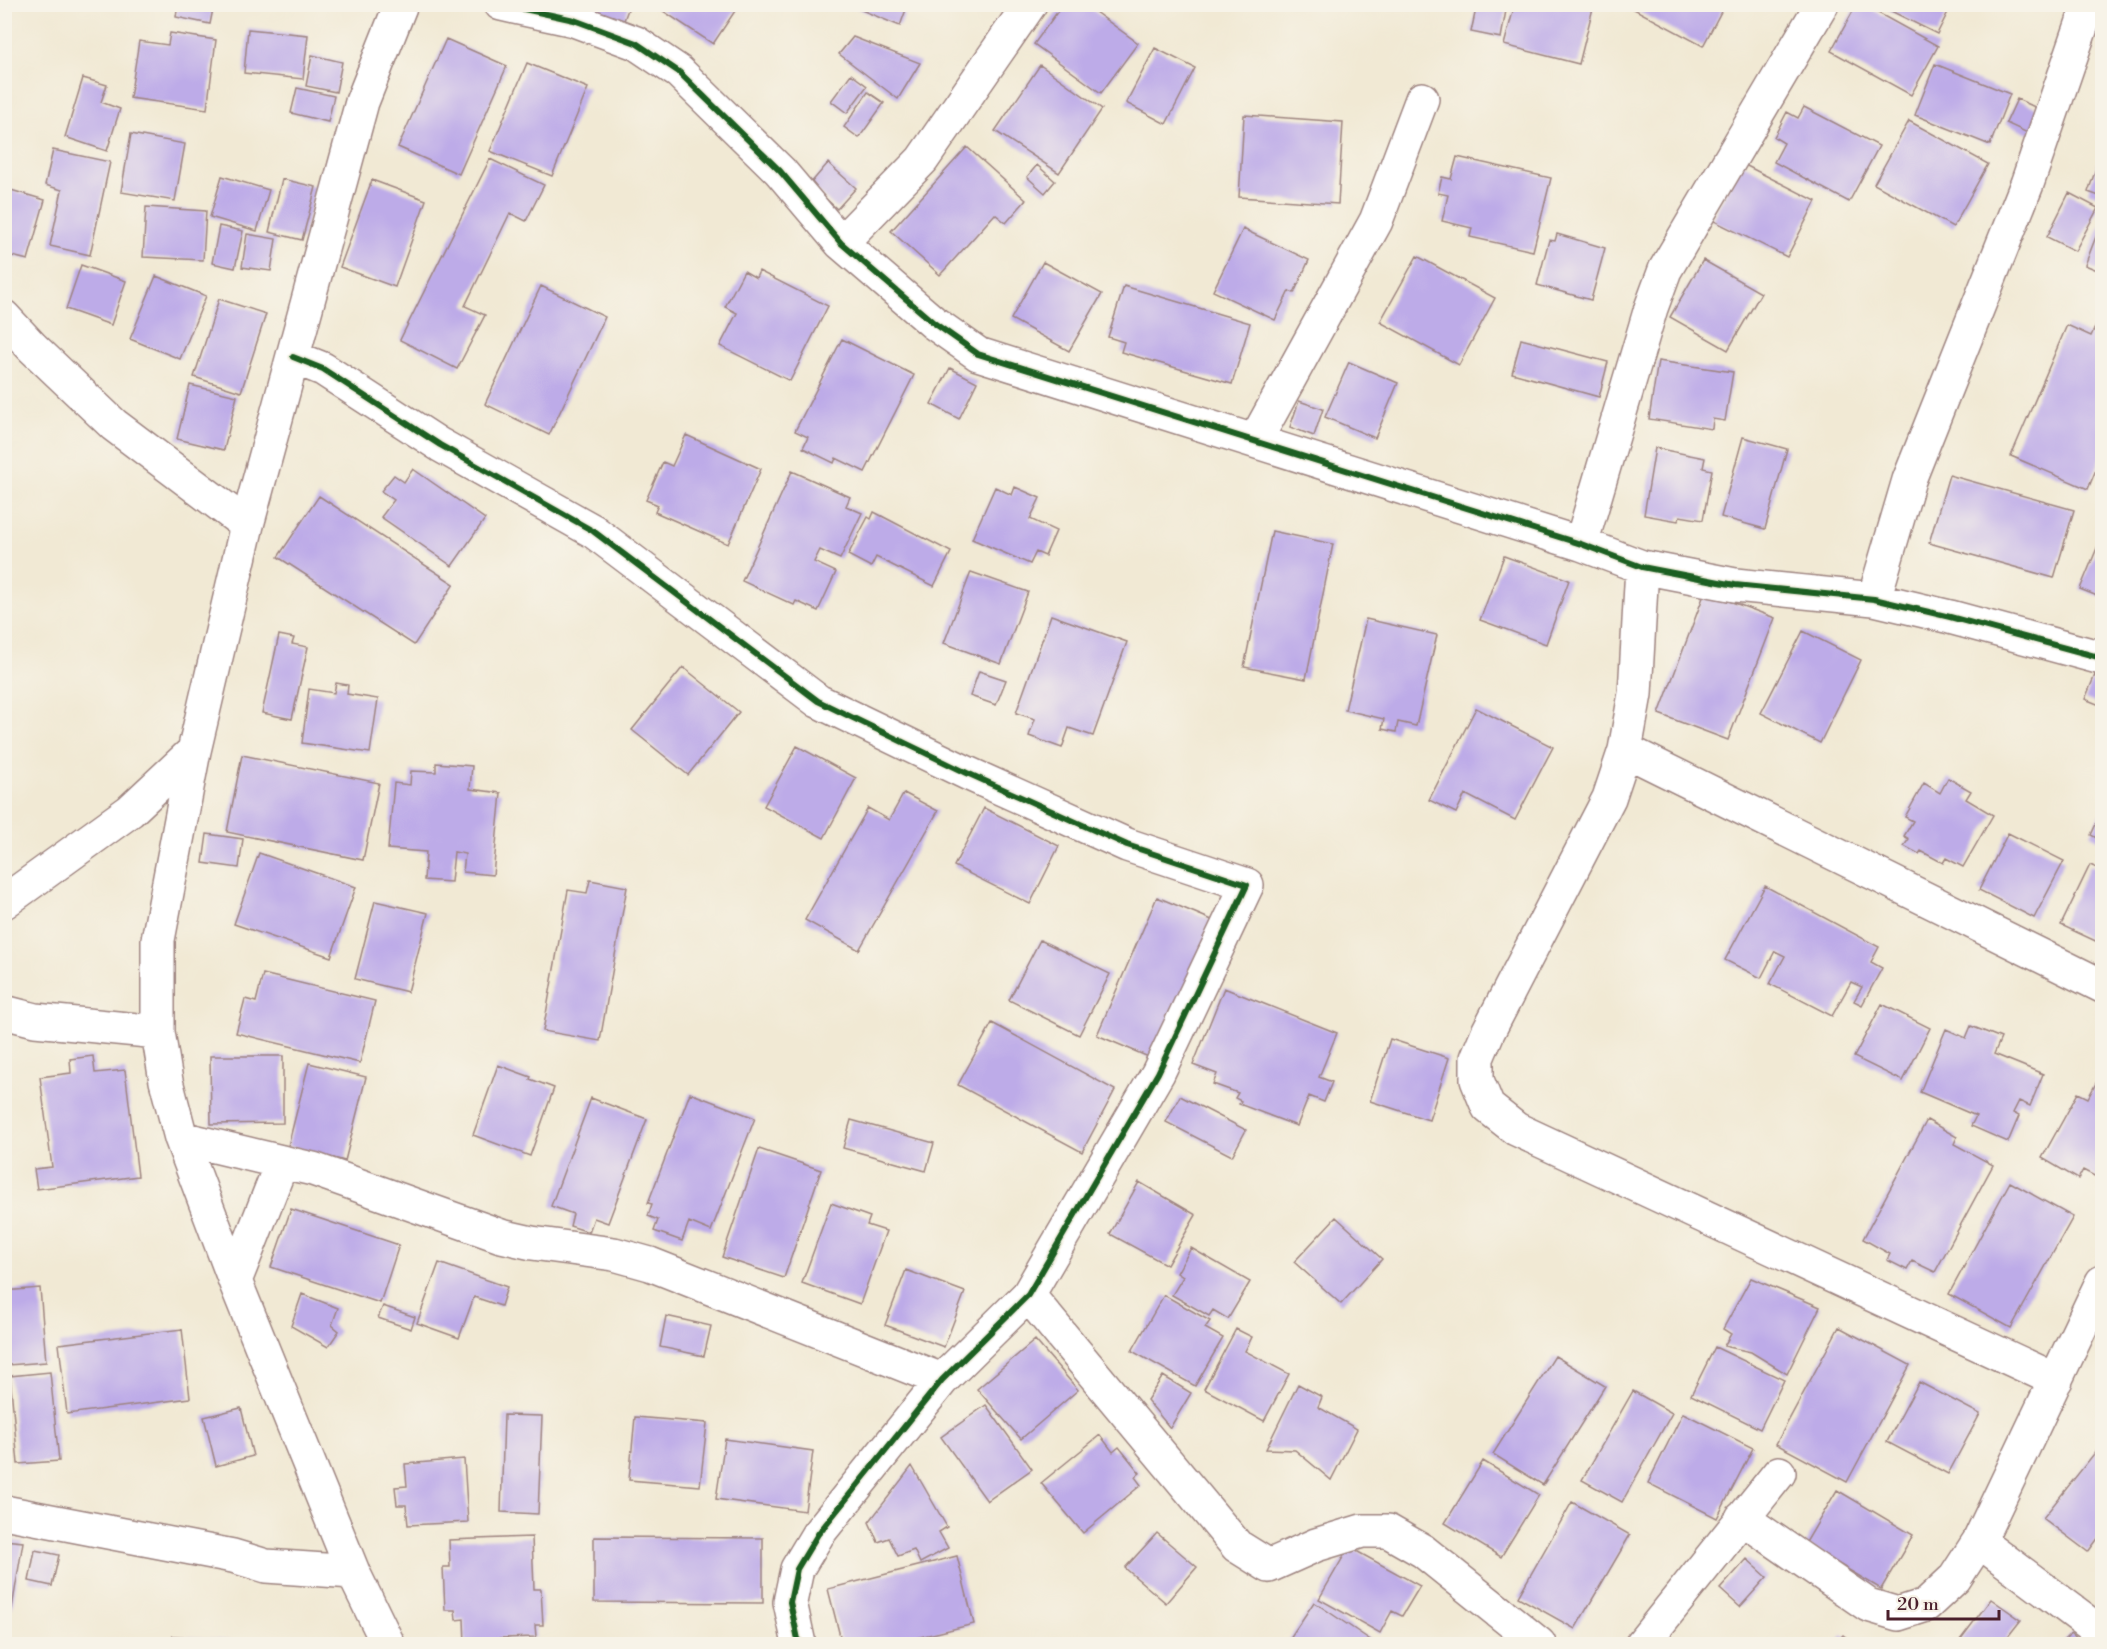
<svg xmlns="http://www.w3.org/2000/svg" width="2107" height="1649" font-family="'Libre Bodoni',serif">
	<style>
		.building { fill: #bdabe8 }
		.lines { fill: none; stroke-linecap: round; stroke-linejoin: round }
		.minor-casing { stroke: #9e8480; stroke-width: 36 }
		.minor { stroke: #fff; stroke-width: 33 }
		.cycleway-casing { stroke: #f7f3e8; stroke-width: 10 }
		.cycleway { stroke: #1b5e20; stroke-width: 6 }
	</style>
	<rect width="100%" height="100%" fill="#f7f3e8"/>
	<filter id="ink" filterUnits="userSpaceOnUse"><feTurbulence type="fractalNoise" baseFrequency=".0167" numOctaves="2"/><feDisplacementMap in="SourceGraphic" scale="12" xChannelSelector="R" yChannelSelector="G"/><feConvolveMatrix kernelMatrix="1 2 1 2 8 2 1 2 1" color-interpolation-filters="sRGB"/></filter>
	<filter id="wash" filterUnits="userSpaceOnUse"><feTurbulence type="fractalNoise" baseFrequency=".008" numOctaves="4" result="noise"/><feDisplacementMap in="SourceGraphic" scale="24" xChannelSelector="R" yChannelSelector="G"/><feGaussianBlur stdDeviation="1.35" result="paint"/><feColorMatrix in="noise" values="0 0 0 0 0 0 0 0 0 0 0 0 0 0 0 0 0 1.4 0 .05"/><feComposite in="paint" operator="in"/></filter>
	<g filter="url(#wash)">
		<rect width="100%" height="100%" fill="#f1e9d4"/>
		<g id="blocks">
			<path class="building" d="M178 4H214L210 24 176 17Z
				M574 4H630L623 23Z
				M847 4H908L900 26Z
				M1063 4H1084L1138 43 1101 93 1034 44Z
				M1477 4 1507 5 1501 38 1471 32Z
				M1515 4H1594L1579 64 1504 45Z
				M1631 4H1725L1703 46 1630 7Z
				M1857 4H1862L1938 46 1911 95 1831 51Z
				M1877 4H1952L1937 34Z
				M658 5H739L713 44 657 7Z
				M248 29 308 35 303 79 244 73Z
				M170 33 216 40 207 109 130 98 139 41 168 45Z
				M853 37 920 63 898 99 839 54Z
				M446 39 507 66 459 174 398 147Z
				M1155 48 1195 68 1166 124 1126 103Z
				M312 55 342 62 336 92 306 86Z
				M527 63 588 88 552 176 490 151Z
				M1935 64 2010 94 1990 145 1915 115Z
				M1040 65 1102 109 1059 173 995 131Z
				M851 74 867 86 847 113 831 101Z
				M83 78 107 85 101 102 120 109 107 151 65 137Z
				M297 88 334 96 328 122 291 113Z
				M868 92 884 103 859 138 844 127Z
				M2017 99 2044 111 2032 135 2006 123Z
				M1804 107 1879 146 1849 202 1774 162 1784 143 1774 137 1787 112 1798 118Z
				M1244 115 1343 122 1338 204 1239 197Z
				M1909 121 1988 164 1953 227 1874 184Z
				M131 134 185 144 175 201 121 192Z
				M967 147 1026 200 1006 223 995 214 940 275 891 231Z
				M53 150 110 162 90 255 50 246 62 190 45 185Z
				M2102 151V197L2088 192Z
				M1457 157 1551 178 1533 251 1470 237 1472 228 1442 221 1448 195 1438 193 1442 177 1451 179Z
				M490 159 544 185 526 221 510 213 465 306 485 315 457 369 400 340Z
				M828 163 856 188 837 209 810 184Z
				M1741 163 1816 201 1787 257 1712 220Z
				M1037 165 1055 181 1045 193 1027 177Z
				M222 176 269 190 257 231 210 217Z
				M282 179 316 187 302 240 269 232Z
				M372 180 426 200 395 287 340 267Z
				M4 188 45 200 28 260 4 254Z
				M2069 193 2098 208 2075 251 2047 237Z
				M146 207 206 211 203 260 143 257Z
				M2102 221V272L2085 265Z
				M219 226 243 231 235 268 212 263Z
				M1243 229 1309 260 1294 293 1289 291 1275 320 1213 291Z
				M247 234 276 239 271 271 242 267Z
				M1557 234 1605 248 1591 300 1537 285 1549 240 1555 241Z
				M1417 256 1495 298 1459 365 1380 322Z
				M1703 260 1761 293 1728 350 1670 317Z
				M1043 262 1102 294 1069 351 1011 319Z
				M81 265 126 281 111 325 66 309Z
				M744 271 756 278 759 271 828 306 790 381 720 346 737 313 725 307Z
				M156 276 206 296 180 359 130 339Z
				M541 286 605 317 549 435 485 404Z
				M1124 286 1250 323 1232 384 1121 352 1124 342 1108 337Z
				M219 299 266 314 241 392 194 377Z
				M2099 319 2102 321V455L2088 489 2011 456 2067 325 2091 336Z
				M842 339 914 375 865 472 836 458 834 463 803 448 808 437 795 431Z
				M1521 339 1608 362 1599 397 1512 373Z
				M1658 361 1733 372 1725 421 1713 419 1712 429 1649 419Z
				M1349 362 1398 383 1375 438 1325 417Z
				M950 368 977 382 959 419 931 404Z
				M190 385 237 396 224 450 177 439Z
				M1299 401 1323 409 1314 436 1290 427Z
				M686 435 761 469 728 544 655 512 658 505 646 500 663 462 672 466Z
				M1743 437 1787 449 1765 529 1721 517Z
				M1655 448 1705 458 1703 468 1712 470 1703 520 1680 516 1678 521 1644 515Z
				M413 469 485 519 452 566 381 517 394 500 381 491 394 475 404 482Z
				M792 471 850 497 846 506 862 513 840 559 820 550 814 562 836 572 818 611 796 601 794 605 742 581Z
				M1949 475 2074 510 2054 578 1929 543Z
				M995 487 1012 495 1015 487 1040 498 1030 519 1056 531 1045 556 1036 552 1030 564 972 539Z
				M319 496 454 584 414 645 278 557Z
				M874 512 951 552 934 586 876 557 871 567 848 555 868 517 871 519Z
				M1272 531 1333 544 1306 679 1244 667Z
				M2102 536V598L2080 589Z
				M1504 556 1569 580 1546 644 1480 620Z
				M971 572 1028 592 1001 664 944 643Z
				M1705 592 1775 618 1728 740 1659 714Z
				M1051 615 1127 642 1093 736 1069 728 1062 748 1029 736 1035 719 1016 713Z
				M1366 619 1437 635 1416 726 1398 722 1396 732 1382 729 1384 719 1345 710Z
				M1803 631 1861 660 1820 743 1761 713Z
				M279 635 294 638 292 644 308 647 292 719 262 713Z
				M683 667 739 712 688 775 632 730Z
				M979 671 1006 680 996 705 970 696Z
				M2095 675 2102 678V706L2085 699Z
				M336 683 348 685 347 694 378 699 370 753 302 743 309 689 334 693Z
				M1476 708 1553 747 1515 820 1465 794 1456 813 1429 800Z
				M797 746 856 778 824 838 764 806Z
				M242 755 379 783 363 860 227 832Z
				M436 763 472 766 470 789 501 793 493 875 463 872 465 854 454 852 451 882 424 880 426 852 388 849 394 783 410 785 411 771 436 772Z
				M1948 778 1971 791 1966 799 1993 815 1963 867 1946 858 1943 863 1921 851 1919 854 1904 846 1909 839 1904 836 1913 821 1905 817 1924 783 1940 793Z
				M904 793 938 811 859 950 805 920 868 808 889 820Z
				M984 808 1059 846 1030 904 954 866Z
				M2102 811V841L2091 835Z
				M2008 833 2064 861 2034 918 1979 890Z
				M207 834 243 839 239 868 203 863Z
				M259 853 356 887 331 957 234 924Z
				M2090 865 2102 870V944L2061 925Z
				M590 880 627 887 600 1041 543 1031 568 890 587 893Z
				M1765 886 1879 947 1871 962 1882 968 1862 1005 1854 1001 1862 987 1851 982 1832 1016 1770 984 1785 956 1775 951 1761 978 1725 960Z
				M1157 897 1219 923 1158 1061 1097 1035Z
				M375 901 428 913 408 992 355 979Z
				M1040 940 1110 974 1079 1035 1009 1000Z
				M263 974 375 1001 360 1063 236 1033 245 999 256 1002Z
				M1224 988 1337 1033 1319 1077 1332 1082 1324 1102 1309 1096 1297 1126 1239 1104 1241 1101 1235 1098 1238 1093 1213 1084 1217 1074 1193 1065Z
				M1882 1004 1930 1028 1903 1081 1854 1057Z
				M992 1023 1115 1090 1082 1152 958 1085Z
				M1971 1026 2001 1038 1994 1054 2043 1074 2030 1106 2019 1101 2013 1113 2019 1116 2008 1142 1971 1126 1976 1116 1920 1092 1946 1029 1966 1038Z
				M1390 1039 1449 1058 1429 1120 1370 1101Z
				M93 1056 95 1073 125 1070 138 1176 37 1189 34 1169 52 1167 40 1077 71 1073 70 1059Z
				M210 1056H283V1123L211 1124Z
				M309 1063 366 1077 345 1161 288 1146Z
				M498 1065 531 1077 530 1079 554 1088 530 1156 473 1135Z
				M2102 1072V1180L2083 1170 2078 1179 2042 1158 2078 1093 2088 1098Z
				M690 1093 755 1118 711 1231 689 1222 682 1241 654 1231 658 1220 648 1216 652 1204 648 1203Z
				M1180 1096 1246 1130 1232 1156 1166 1122Z
				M591 1098 647 1119 608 1223 594 1218 589 1232 570 1226 573 1214 551 1206Z
				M851 1120 934 1143 926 1171 843 1148Z
				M1927 1120 1957 1137 1954 1144 1993 1165 1935 1272 1912 1261 1907 1270 1887 1260 1890 1254 1863 1239Z
				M759 1149 821 1170 784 1278 722 1257Z
				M1139 1182 1196 1215 1167 1265 1110 1234Z
				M2010 1182 2073 1217 2011 1328 1949 1294Z
				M831 1203 870 1217 867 1225 886 1231 860 1304 802 1283Z
				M291 1209 399 1245 380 1303 271 1267Z
				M1336 1217 1382 1259 1341 1304 1294 1262Z
				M1191 1248 1250 1282 1228 1319 1213 1310 1209 1316 1172 1295 1183 1277 1177 1273Z
				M439 1263 507 1287 501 1306 474 1297 459 1338 417 1323Z
				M906 1270 965 1292 944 1347 885 1325Z
				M1751 1278 1820 1307 1787 1374 1751 1352 1724 1346 1731 1334 1723 1329Z
				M40 1288 46 1362 8 1365 4 1326V1291Z
				M302 1294 338 1308 332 1325 339 1331 328 1347 291 1326Z
				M1164 1295 1210 1321 1205 1328 1223 1338 1195 1386 1132 1351Z
				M383 1306 415 1317 411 1329 378 1318Z
				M666 1316 711 1326 704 1356 660 1347Z
				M1839 1327 1910 1365 1847 1482 1776 1444Z
				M182 1329 190 1398 67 1414 59 1344Z
				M1236 1329 1252 1337 1245 1351 1289 1374 1264 1421 1204 1389Z
				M1035 1340 1078 1390 1021 1439 977 1389Z
				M1715 1347 1784 1380 1760 1429 1691 1395Z
				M1555 1356 1605 1386 1543 1485 1493 1454Z
				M50 1372 59 1461 18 1464 10 1376Z
				M1163 1376 1191 1393 1170 1428 1147 1400Z
				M1919 1382 1980 1414 1948 1474 1887 1442Z
				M1298 1384 1322 1397 1318 1407 1357 1429 1331 1480 1295 1450 1266 1449Z
				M1633 1391 1672 1413 1622 1502 1582 1480Z
				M986 1405 1032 1469 987 1501 941 1437Z
				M241 1408 253 1456 216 1466 204 1417Z
				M1683 1413 1753 1448 1717 1518 1648 1483Z
				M504 1415 542 1416 538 1514 501 1512Z
				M635 1417 707 1423 700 1486 629 1480Z
				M1100 1435 1113 1452 1119 1447 1140 1473 1135 1477 1141 1485 1083 1533 1041 1483Z
				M725 1439 813 1451 805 1511 716 1499Z
				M2101 1445 2102 1533 2088 1552 2043 1518Z
				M464 1459 468 1522 408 1525 406 1505H397L395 1487 407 1486 405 1464Z
				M1483 1461 1539 1495 1501 1557 1445 1523Z
				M912 1466 947 1527 939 1532 948 1548 920 1563 914 1550 898 1556 889 1538 878 1542 869 1522Z
				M1837 1490 1913 1535 1881 1589 1805 1544Z
				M1572 1502 1630 1535 1575 1629 1518 1597Z
				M1157 1533 1197 1567 1166 1603 1125 1568Z
				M532 1537 534 1589H541L543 1625H535L536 1637 500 1638V1644H465L464 1619 456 1620 455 1610H445L443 1567H450L449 1540Z
				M594 1537 763 1538V1603L594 1602Z
				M4 1540 23 1542 12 1608 4 1607Z
				M1349 1547 1420 1586 1402 1616 1392 1611 1380 1633 1319 1599Z
				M35 1550 59 1555 52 1586 29 1581Z
				M957 1556 974 1624 891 1644H842L828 1589Z
				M1747 1559 1767 1577 1740 1607 1720 1589Z
				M1991 1599 2021 1620 2002 1644H1957Z
				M1314 1602 1375 1643 1374 1644H1286Z
				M2071 1633 2083 1644H2060Z
				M1843 1635 1855 1644H1835Z
				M173 1636 282 1643V1644H172Z"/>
		</g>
	</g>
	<g filter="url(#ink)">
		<use href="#blocks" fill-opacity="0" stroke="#9e8480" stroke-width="1.5"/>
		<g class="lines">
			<g class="minor-casing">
				<path id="minor" d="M501 4 574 20 636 43 679 72 780 171 841 243 934 323 978 354 1581 544 1642 567 1735 585 1874 599 1950 617 2102 658
					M841 243 922 160 1030 4
					M4 317 32 347 114 425 247 525
					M293 357 323 369 440 445 593 531 818 701 967 773 1127 845 1247 885 1158 1073 1028 1295 942 1380 818 1534 797 1569 790 1602 799 1644
					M1255 441 1376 221 1422 99
					M1581 544 1651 308 1665 270 1822 4
					M1642 567 1635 694 1625 750 1609 798 1488 1032 1477 1058V1080L1488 1107 1516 1129 2056 1380
					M1874 599 1909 480 2027 184 2089 4
					M1625 750 2102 986
					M4 902 130 811 194 751
					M4 1012 35 1020 158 1032
					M181 1138 282 1162 235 1281
					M282 1162 313 1169 501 1236 532 1243 614 1254 650 1264 942 1380
					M1028 1295 1237 1546 1269 1566 1316 1545 1362 1531H1388L1423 1551 1539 1644
					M4 1512 233 1556 266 1566 353 1572
					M1742 1518 1868 1605 1898 1614 1926 1605 1955 1578 1979 1541 2102 1282
					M1979 1541 2102 1633
					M388 1644 353 1572 235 1281 181 1138 166 1081 158 1032V940L194 751 247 525 362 102 401 4
					M1642 1644 1779 1473"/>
			</g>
			<use href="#minor" class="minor"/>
			<g class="cycleway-casing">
				<path id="cycleway" d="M501 4 574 20 636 43 679 72 780 171 841 243 934 323 978 354 1581 544 1642 567 1735 585 1874 599 1950 617 2102 658
					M293 357 323 369 440 445 593 531 818 701 967 773 1127 845 1247 885 1158 1073 1028 1295 942 1380 818 1534 797 1569 790 1602 799 1644"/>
			</g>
			<use href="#cycleway" class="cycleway"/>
		</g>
	</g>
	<rect width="2107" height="1649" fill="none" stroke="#f7f3e8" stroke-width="24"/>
	<path d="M1888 1610v9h111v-9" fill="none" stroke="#4a1f2b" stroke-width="3"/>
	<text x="1897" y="1610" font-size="18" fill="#4a1f2b" stroke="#f7f3e8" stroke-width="4.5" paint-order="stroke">20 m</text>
</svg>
